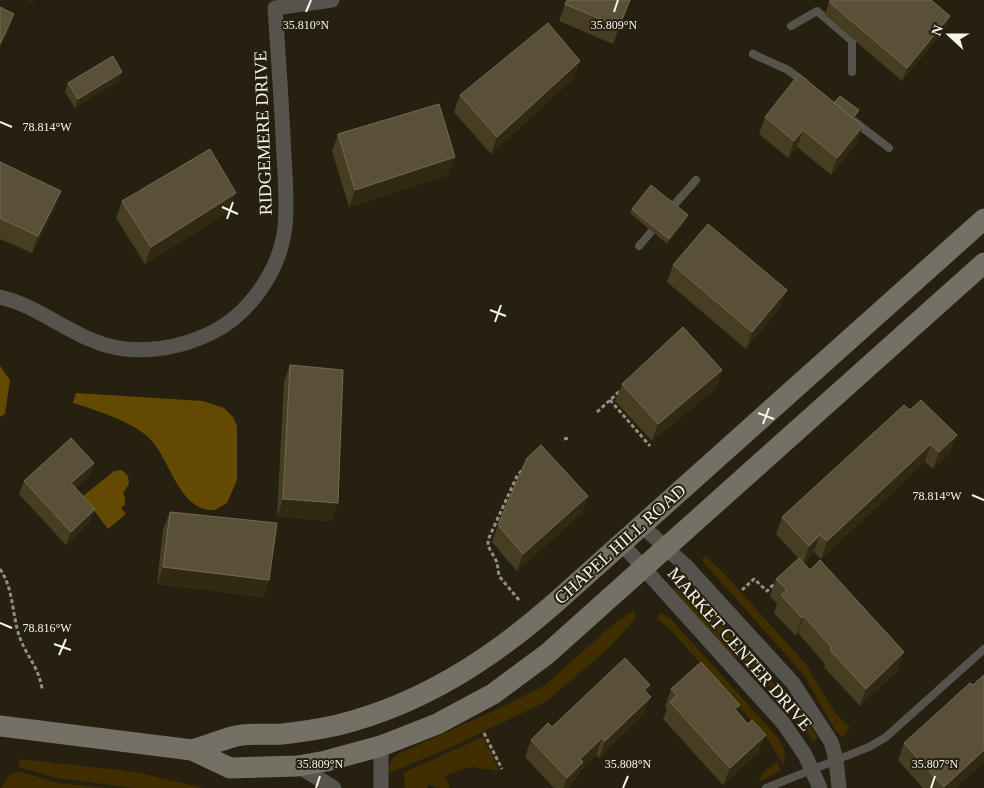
<svg xmlns="http://www.w3.org/2000/svg" width="984" height="788" font-family="Georgia,serif">
	<style>
		.green { fill: #402e00 }
		.water { fill: #644a00 }
		.lines { fill: none; stroke-linecap: round; stroke-linejoin: round }
		.path { stroke: #938e83; stroke-width: 3; stroke-dasharray: 4 2.5; stroke-linecap: butt }
		.lane { stroke: #56534c; stroke-width: 8 }
		.street { stroke: #56534c; stroke-width: 15 }
		.secondary { stroke: #757065; stroke-width: 21 }
		.wall { fill: #473d23 }
		.shaded-wall { fill: #322913 }
		.building { fill: #5a5038; stroke: #736a54 }
		.ticks { fill: none; stroke: #f7f3ea; stroke-width: 2 }
		.labels { text-anchor: middle; dominant-baseline: central; stroke-width: 4; stroke-linejoin: round; paint-order: stroke }
		.street-label { font-size: 18px; fill: #f7f3ea; stroke: #262011 }
		.ticks-label { font-size: 12px; text-anchor: middle; fill: #f7f3ea; stroke: #262011; stroke-width: 4; stroke-linejoin: round; paint-order: stroke }
	</style>
	<rect width="100%" height="100%" fill="#262011"/>
	<path class="green" d="M705 556 721 570 805 663 835 713 850 727 843 738 835 730 804 675 705 564 702 559Z
		M681 580 802 715 818 738 813 741 790 709 755 670 723 648 673 590Z
		M634 611 636 618 610 647 547 701 454 746 392 772 388 770 392 759 398 754 500 708 544 686 617 621Z
		M660 613 670 618 779 739 785 752 784 765 766 737 668 627 657 619Z
		M483 737 500 771 470 767 444 776 449 784V788H437L429 784 427 788H405L404 772Z
		M19 759 136 772 203 788H134L57 778 19 767Z
		M777 762 781 771 758 782 765 770Z
		M19 771 58 783 107 788H1L9 775Z"/>
	<path class="water" d="M0 366 10 380 5 414 0 417Z
		M76 393 203 401 224 408 233 417 237 426V480L227 503 215 510C178 512 171 458 148 437 131 421 95 410 73 403Z
		M122 470 128 476 129 484 123 493 125 497V505L121 508 126 514 108 529 83 496 114 471Z"/>
	<g class="lines">
		<path class="path" d="M610 400 650 446
			M597 412 621 390
			M564 439 569 438
			M0 569C13 588 12 611 18 632 24 654 39 666 42 689
			M742 590 754 579 767 591 775 583
			M519 600 499 576 497 562 488 546V540L517 476 526 466
			M484 733 502 769"/>
		<path class="lane" d="M791 26 817 11 852 41V72
			M753 54 788 70 805 83
			M855 122 889 148
			M668 212 696 180
			M639 246 657 225
			M766 788 869 747 886 737 984 649"/>
		<path class="street" d="M0 297C44 307 78 344 125 349 154 352 183 346 209 334 249 315 280 271 285 227 288 197 284 166 283 136 281 94 278 51 275 8L332 0
			M641 525 687 567 793 683 831 742 836 759 839 788
			M621 543 784 724 805 755 820 788
			M381 746V788
			M298 766 334 788"/>
		<path class="secondary" d="M0 726 192 750 230 768 298 766 326 761 381 746 437 724 493 694 547 654 984 263
			M192 750C206 746 221 740 236 736 250 733 267 735 282 734 300 732 320 729 338 725 422 704 491 659 555 603L984 219"/>
	</g>
	<path class="wall" d="M630 0 613 44 559 21 565 4Z
		M829 2 950 16 945 29 902 81 825 15Z
		M574 78 491 154 454 112 460 95Z
		M119 81 75 108 65 92 68 83Z
		M834 103 857 115 854 119 857 143 831 175 797 147 788 158 759 134 765 117Z
		M338 134 449 175 349 207 332 151Z
		M0 162 55 208 32 253 0 239Z
		M122 201 230 211 145 264 116 218Z
		M632 209 686 220 667 244 630 213Z
		M673 265 787 290 780 307 746 349 667 282Z
		M290 365 338 503 331 521 277 517 284 382Z
		M722 370 716 388 652 441 615 401 622 384Z
		M904 405 950 453 933 469 925 462 821 559 814 552 804 563 898 670 860 706 824 667 825 664 798 633 796 636 774 613 777 604 770 596 776 579 799 559 776 534 782 517Z
		M94 463 89 476 76 488 90 522 66 545 19 494 24 481Z
		M588 496 582 513 517 571 492 542 498 525Z
		M170 512 269 580 263 597 157 584 163 529Z
		M984 675V762L955 788H923L898 760 904 743Z
		M650 685 647 693 644 714 599 758 596 755 580 771 576 779 568 788H554L525 757 531 740 552 727Z
		M671 689 740 705 737 712 748 724 759 752 723 785 663 719 667 709 665 706Z"/>
	<path class="shaded-wall" d="M28 0H36L27 4Z
		M14 14 8 31 0 48V44Z
		M950 16 945 29 902 81 907 68Z
		M580 61 574 78 491 154 497 137Z
		M122 72 119 81 75 108 78 99Z
		M859 110 857 115 843 133 845 128Z
		M863 126 857 143 831 175 837 158Z
		M803 130 797 147 788 158 794 141Z
		M455 157 449 175 349 207 355 190Z
		M61 191 55 208 32 253 38 236Z
		M236 193 230 211 145 264 151 247Z
		M688 215 686 220 667 244 669 239Z
		M787 290 780 307 746 349 752 332Z
		M722 370 716 388 652 441 658 424Z
		M957 435 950 453 933 469 939 452Z
		M931 444 925 462 821 559 827 541Z
		M94 463 89 476 67 497 71 483Z
		M588 496 582 513 517 571 523 554Z
		M283 499 338 503 331 521 277 517Z
		M95 509 90 522 66 545 71 532Z
		M820 535 814 552 803 564 809 546Z
		M163 567 269 580 263 597 157 584Z
		M804 616 798 633 796 636 802 618Z
		M904 652 898 670 860 706 866 689Z
		M650 685 644 702V690Z
		M651 697 644 714 599 758 605 741Z
		M740 705 734 722 735 709Z
		M766 735 759 752 723 785 730 768Z
		M602 738 596 755 580 771 576 779 568 788H563L567 778 580 759Z
		M984 750V762L955 788H943Z"/>
	<path class="building" d="M567 0H630L619 27 565 4Z
		M831 0H931L950 16 907 68 829 2Z
		M0 7 14 14 0 44Z
		M548 23 580 61 497 137 460 95Z
		M113 56 122 72 78 99 68 83Z
		M799 74 863 126 837 158 803 130 794 141 765 117Z
		M840 96 859 110 853 118 834 103Z
		M439 104 455 157 355 190 338 134Z
		M210 149 236 193 151 247 122 201Z
		M0 162 61 191 38 236 0 218Z
		M651 185 688 215 669 239 632 209Z
		M708 224 787 290 752 332 673 265Z
		M683 327 722 370 658 424 622 384Z
		M290 365 343 370 338 503 283 499Z
		M921 400 957 435 939 452 931 444 827 541 820 535 809 546 782 517 904 405 910 410Z
		M71 438 94 463 71 483 95 509 71 532 24 481Z
		M541 445 588 496 523 554 498 525 527 458Z
		M170 512 277 523 269 580 163 567Z
		M799 558 810 570 820 560 904 652 866 689 830 650 832 648 804 616 802 618 781 595 787 590 776 579Z
		M625 658 650 685 644 690 651 697 605 741 602 738 580 759 583 762 567 778 531 740 548 723 552 727Z
		M701 662 740 705 735 709 748 724 752 720 766 735 730 768 670 702 677 695 671 689Z
		M984 675V750L944 787 904 743 970 683 973 685Z"/>
	<path class="ticks" d="M306 12 311 0M614 12 618 0M0 122 12 127M222 207 238 214M227 219 233 202M490 310 506 316M495 322 501 305M758 413 774 419M763 424 769 408M972 495 984 500M0 623 12 628M54 644 71 650M59 655 66 639M316 788 320 776M623 788 628 776M931 788 935 776"/>
	<g class="labels">
		<g class="street-label">
			<text transform="translate(263 133) rotate(-92)">RIDGEMERE DRIVE</text>
			<text transform="translate(620 544) rotate(-42)">CHAPEL HILL ROAD</text>
			<text transform="translate(740 649) rotate(49)">MARKET CENTER DRIVE</text>
		</g>
	</g>
	<g class="ticks-label">
		<text x="306" y="29">35.810°N</text>
		<text x="614" y="29">35.809°N</text>
		<text x="47" y="131">78.814°W</text>
		<text x="937" y="500">78.814°W</text>
		<text x="47" y="632">78.816°W</text>
		<text x="320" y="768">35.809°N</text>
		<text x="628" y="768">35.808°N</text>
		<text x="935" y="768">35.807°N</text>
	</g>
	<g transform="translate(949 35) rotate(291)" stroke="#262011" stroke-width="4" paint-order="stroke">
	<path d="M0-4L9 19L0 12L-9 19Z" fill="#f7f3ea"/>
	<text y="-8" font-size="14" font-weight="bold" text-anchor="middle" fill="#f7f3ea">N</text>
	</g>
</svg>
